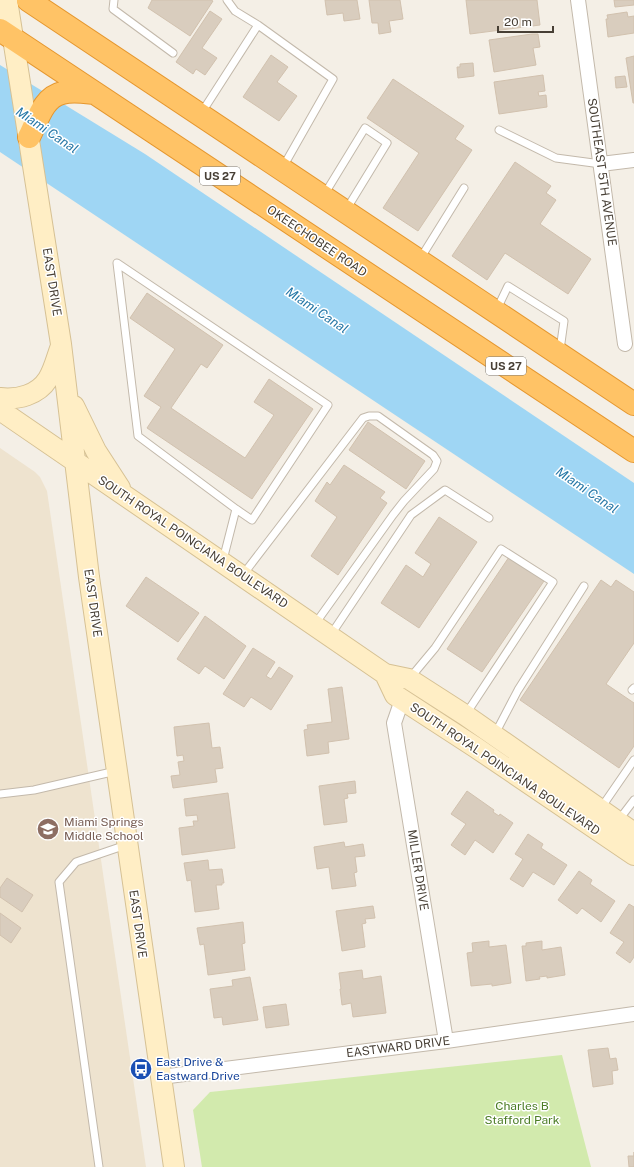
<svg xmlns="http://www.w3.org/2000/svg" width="634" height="1167" font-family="'Public Sans',sans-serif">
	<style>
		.education { fill: #eee3cf }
		.green { fill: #d2eaad }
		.water { fill: #9fd6f4 }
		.building { fill: #d9cdbe; stroke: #d1c1ae }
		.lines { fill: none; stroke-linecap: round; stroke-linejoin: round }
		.lane-casing { stroke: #c3b9ab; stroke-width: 9 }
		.street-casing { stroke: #c3b9ab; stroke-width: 16 }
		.secondary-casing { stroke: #d6c194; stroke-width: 22 }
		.highway-casing { stroke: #e5972f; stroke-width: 24 }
		.lane { stroke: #fff; stroke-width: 7 }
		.street { stroke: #fff; stroke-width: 14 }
		.secondary { stroke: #ffeec5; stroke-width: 20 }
		.highway { stroke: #ffc366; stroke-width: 22 }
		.labels { text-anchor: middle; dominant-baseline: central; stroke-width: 3; stroke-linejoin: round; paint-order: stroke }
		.shield { fill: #fff; stroke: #7e7972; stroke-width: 1 }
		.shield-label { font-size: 11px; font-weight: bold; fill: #473f35 }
		.street-label { font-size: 12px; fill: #473f35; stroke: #fff }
		.education-label { font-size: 12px; fill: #785e54; stroke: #fff; text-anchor: start }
		.transit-label { font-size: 12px; fill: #164399; stroke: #fff; text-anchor: start }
		.park-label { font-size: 12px; fill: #4b7c25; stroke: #fff }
		.water-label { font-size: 13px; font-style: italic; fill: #2778a7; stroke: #fff }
	</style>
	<rect width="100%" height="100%" fill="#f4efe6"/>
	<path class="education" d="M0 448 35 472 40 477 47 491 146 1167H0Z"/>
	<path class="green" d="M562 1055 591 1167H202L193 1110 210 1092Z"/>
	<path class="water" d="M0 65 145 154 634 483V574L0 152Z"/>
	<path class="building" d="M152 0H211L213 1 190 36 148 8Z
		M325 0H357L360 19 344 21 343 13 327 15Z
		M369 0H400L403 19 389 21 391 32 379 34 378 23H372Z
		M466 0H537L540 25 470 34Z
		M614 0H634V5L615 7Z
		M210 11 222 19 202 48 217 58 205 75 196 69 193 74 176 62Z
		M627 12 628 17 634 16V33L608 37 606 19H608L607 15Z
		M532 34H538L540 47 533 48 536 65 494 72 489 40Z
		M271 55 288 67 277 82 297 96 279 121 243 97Z
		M634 56V103H633L626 58Z
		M473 63 474 76 458 78 457 67H460V64Z
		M543 75 545 91 538 92 539 96 546 95 547 107 499 114 494 82Z
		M625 76 627 87 616 88 615 77Z
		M393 79 464 126 455 139 472 150 418 231 383 208 419 153 367 118Z
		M515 162 551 186 546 193 556 200 540 224 591 259 568 294 505 253 487 280 452 256Z
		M147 293 223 345 207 368 201 364 171 408 245 458 274 415 254 402 269 379 313 409 252 499 147 428 161 407 144 396 175 349 130 318Z
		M368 422 425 461 406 489 349 450Z
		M344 465 385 492 380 498 387 503 338 575 311 556 337 517 315 501 327 482 330 485Z
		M439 517 477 542 419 628 381 603 406 565 423 577 431 564 415 553Z
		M509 557 544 581 482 672 447 649Z
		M146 577 199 613 178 642 126 606Z
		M601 580 611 587 616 580 634 592V643L606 684 634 703V746L619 768 520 700Z
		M205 616 246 646 224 679 205 666 199 674 177 659Z
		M253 648 275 662 266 676 271 679 279 667 293 676 271 710 251 697 244 707 223 694Z
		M342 687 349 739 328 742 329 753 307 756 304 730 308 729 307 725 332 722 328 689Z
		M209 723 212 748 220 747 223 768 215 769 217 782 173 788 171 776 180 775 178 762 184 761 183 755 177 756 174 727Z
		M355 781 356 793 347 794 348 798 344 799 347 822 324 825 319 786Z
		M467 791 494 810 493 812 499 816 500 814 513 823 493 853 475 840 465 855 451 845 466 824 451 814Z
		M228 793 235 848 182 855 179 828 194 826 193 821H198L197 815 186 816 184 799Z
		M528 834 543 844 541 848 567 865 554 885 533 872 523 887 510 879 523 859 515 854Z
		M344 842 345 847 363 844 365 856 355 857 357 872 354 873 356 886 332 889 329 867 317 869 314 847Z
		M208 860 209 870 222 869 224 883H222V885H216L219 909 195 912 191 880 187 881 184 863Z
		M579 871 592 880 590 884 615 901 601 922 582 908 577 914 558 900Z
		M7 878 33 895 22 912 0 897V888Z
		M629 904 634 907V957L630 963 616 953 624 942 610 933Z
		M373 906 375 918 365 919 366 923 362 924 365 947 342 951 336 911Z
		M0 913 21 928 11 943 0 935Z
		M243 922 245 943 242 944 245 970 208 975 204 944 200 945 197 928Z
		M489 941V947L506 945 511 983 492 986V984L471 986 467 953 473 952 472 943Z
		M542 941V950L561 947 565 975 547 978V976L539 977 540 979 526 981 522 946H526V943Z
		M362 970 363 979 381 976 386 1013 353 1017 351 1003 342 1005 340 989H341L339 973Z
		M250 977 258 1020 223 1025 222 1017 214 1018 210 989 233 986 232 980Z
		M286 1004 289 1025 266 1028 263 1007Z
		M608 1048 610 1059 616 1058 618 1070 612 1071 613 1084 593 1087 588 1050Z
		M634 1152V1167H629L628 1156H634Z"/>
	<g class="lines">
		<g class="lane-casing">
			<path id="lane" d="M114 0 113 9 173 53
				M258 25 333 79 283 167
				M202 112 258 25 235 11 227 0
				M499 130 556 158 601 164
				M324 195 365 128 387 143 346 210
				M420 259 464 188
				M497 309 508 286 564 321 560 350
				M223 560 236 509 138 436 117 263 328 405 252 520 236 509
				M242 576 363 418 369 416H378L433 455 437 461 434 469 404 501 393 515 315 624
				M330 636 411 515 445 490 489 518
				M410 678 435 648 501 549 553 582 466 714
				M632 690 634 688
				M495 734 518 690 584 586
				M0 794 34 790 116 771
				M601 808 634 760
				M618 821 634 800
				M99 1167 59 882 76 862 126 845"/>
		</g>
		<g class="street-casing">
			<path id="street" d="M578 0 625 344
				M601 164 634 160
				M402 700 394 723 446 1041
				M161 1077 446 1041 634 1014"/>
		</g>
		<g class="secondary-casing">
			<path id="secondary" d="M7 0 61 344 89 577 174 1167
				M0 398C18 400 38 395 48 379 54 370 57 356 61 346
				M74 406 96 451 120 488
				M0 410 385 674 409 679 465 715 634 833
				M385 674 395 695 475 747 634 855"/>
		</g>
		<g class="highway-casing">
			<path id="highway" d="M28 0 634 404
				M0 30 634 451
				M29 137C37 122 43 97 62 93 72 90 84 92 94 93"/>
		</g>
		<use href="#lane" class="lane"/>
		<use href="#street" class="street"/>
		<use href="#secondary" class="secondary"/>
		<use href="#highway" class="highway"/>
	</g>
	<defs>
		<g id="school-disc" transform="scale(1.15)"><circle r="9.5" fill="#8d6e63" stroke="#fff"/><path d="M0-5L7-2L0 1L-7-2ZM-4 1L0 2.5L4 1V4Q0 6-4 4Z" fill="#fff"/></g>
		<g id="bus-disc" transform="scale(1.15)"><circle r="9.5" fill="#1a4fb4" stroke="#fff"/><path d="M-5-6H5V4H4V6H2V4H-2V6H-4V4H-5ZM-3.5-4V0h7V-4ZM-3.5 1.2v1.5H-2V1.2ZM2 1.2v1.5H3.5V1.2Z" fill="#fff"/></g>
	</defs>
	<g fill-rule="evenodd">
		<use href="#school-disc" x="48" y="829"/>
		<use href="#bus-disc" x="141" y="1069"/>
	</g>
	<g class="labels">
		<g class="shield">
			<rect x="200" y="167" width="40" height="18" rx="3"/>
			<rect x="486" y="357" width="40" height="18" rx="3"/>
		</g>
		<g class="shield-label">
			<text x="220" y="176">US 27</text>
			<text x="506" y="366">US 27</text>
		</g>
		<g class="street-label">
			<text transform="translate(602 172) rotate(82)">SOUTHEAST 5TH AVENUE</text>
			<text transform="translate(317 241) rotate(34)">OKEECHOBEE ROAD</text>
			<text transform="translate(52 282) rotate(81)">EAST DRIVE</text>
			<text transform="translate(193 542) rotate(34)">SOUTH ROYAL POINCIANA BOULEVARD</text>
			<text transform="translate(93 603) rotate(82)">EAST DRIVE</text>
			<text transform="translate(505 769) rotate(34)">SOUTH ROYAL POINCIANA BOULEVARD</text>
			<text transform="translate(418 870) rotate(81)">MILLER DRIVE</text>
			<text transform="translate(138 924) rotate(82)">EAST DRIVE</text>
			<text transform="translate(398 1047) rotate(-7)">EASTWARD DRIVE</text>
		</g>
		<g class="education-label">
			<text x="64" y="822">Miami Springs<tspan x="64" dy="14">Middle School</tspan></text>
		</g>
		<g class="transit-label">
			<text x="156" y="1062">East Drive &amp;<tspan x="156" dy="14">Eastward Drive</tspan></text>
		</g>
		<g class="park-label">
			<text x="522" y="1106">Charles B<tspan x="522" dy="14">Stafford Park</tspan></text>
		</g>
		<g class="water-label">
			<text transform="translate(47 130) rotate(34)">Miami Canal</text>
			<text transform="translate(317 310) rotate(34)">Miami Canal</text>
			<text transform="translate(587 490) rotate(34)">Miami Canal</text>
		</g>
	</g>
	<path d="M498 26v6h55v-6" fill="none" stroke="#473f35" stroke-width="2"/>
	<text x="504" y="26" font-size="12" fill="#473f35" stroke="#ffffff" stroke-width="3" paint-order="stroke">20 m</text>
</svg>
